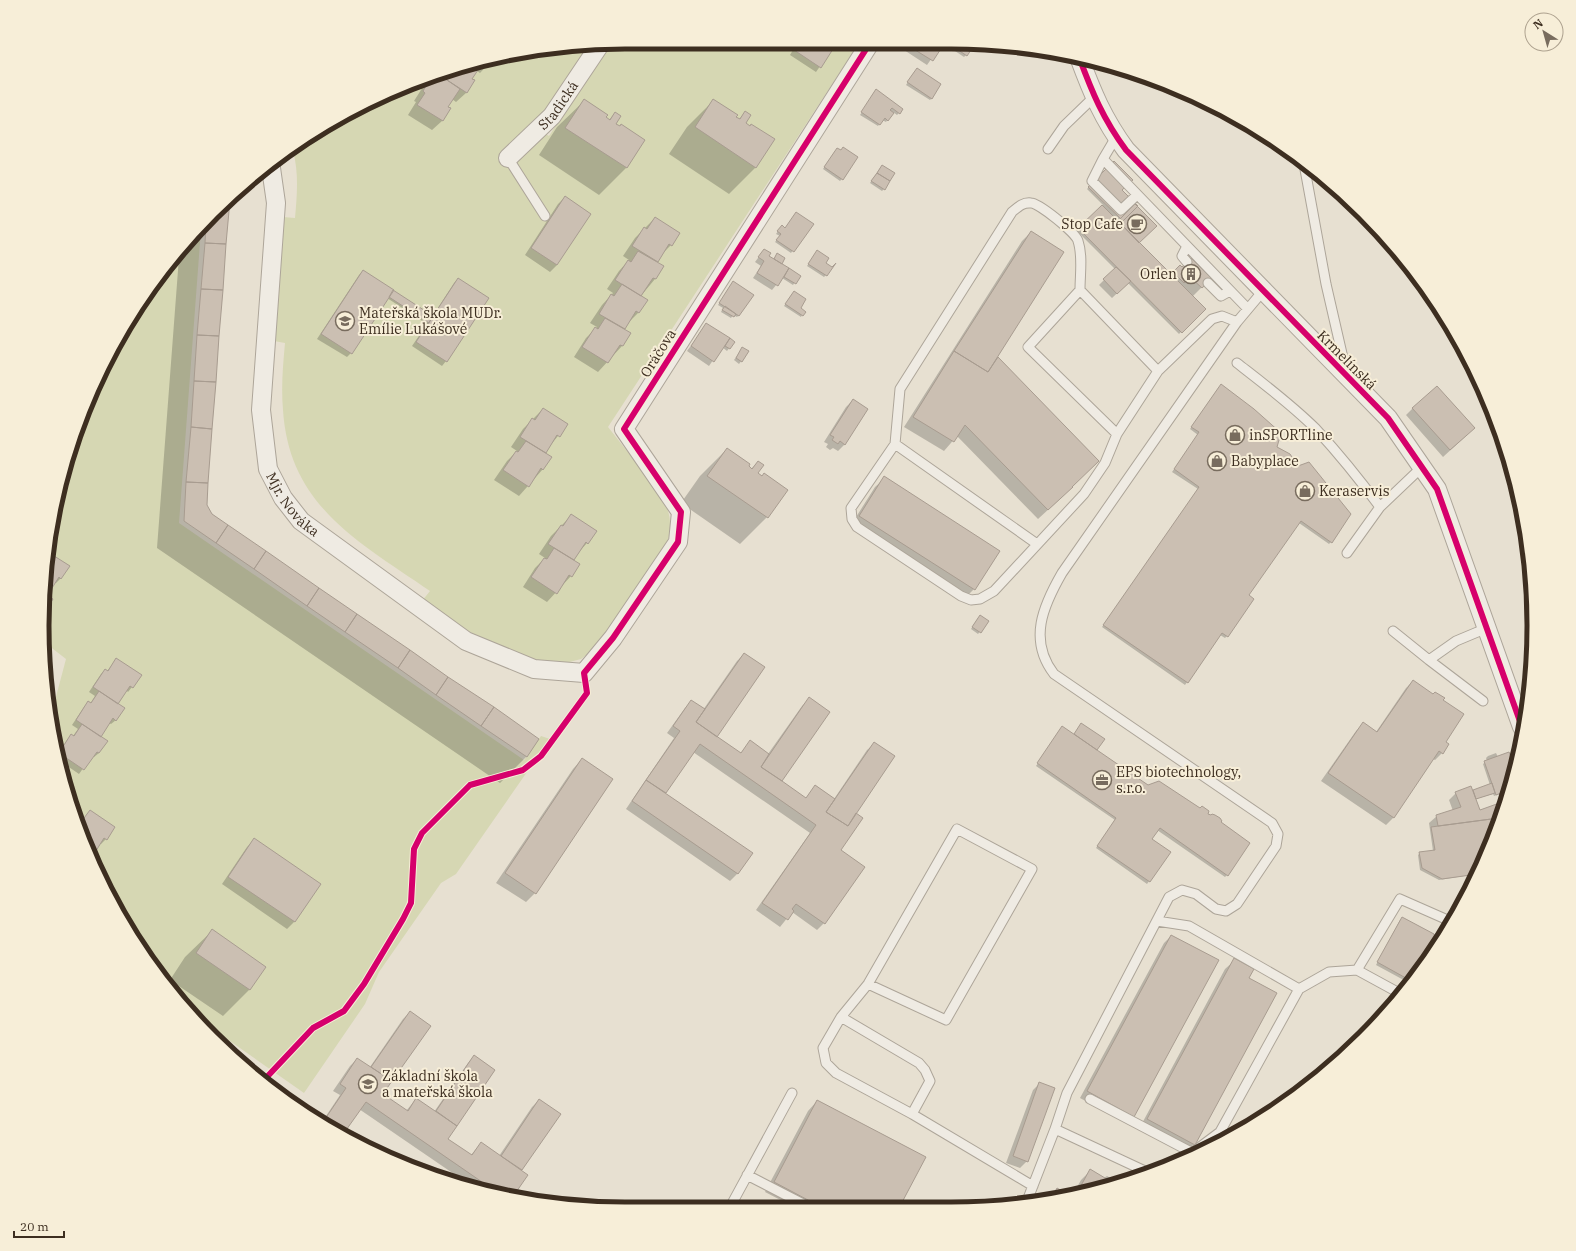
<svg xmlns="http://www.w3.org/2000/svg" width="1576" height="1251" font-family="'IBM Plex Serif',serif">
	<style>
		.green { fill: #d6d7b3 }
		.shadow { fill: #0003 }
		.building { fill: #cbbfb2; stroke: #a89c90 }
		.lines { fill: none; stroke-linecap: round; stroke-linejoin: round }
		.service-casing { stroke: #ada599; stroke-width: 11 }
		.minor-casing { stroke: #ada599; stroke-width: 20 }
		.service { stroke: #efebe3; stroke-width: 9 }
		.minor { stroke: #efebe3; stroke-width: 18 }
		.cycleway-casing { stroke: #f7eed8; stroke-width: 8 }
		.cycleway { stroke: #d6006c; stroke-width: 6 }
		.labels { text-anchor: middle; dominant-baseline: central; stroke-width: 4; stroke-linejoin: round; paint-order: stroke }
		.street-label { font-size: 14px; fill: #3d2e20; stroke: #f7eed8 }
		.poi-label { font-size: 14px; fill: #3d2e20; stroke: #f7eed8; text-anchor: start }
		.rim { fill: none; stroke: #3d2e20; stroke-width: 5 }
	</style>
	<rect width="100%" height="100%" fill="#e7e0d1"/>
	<path class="green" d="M626 42 859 43 608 427 661 494C675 520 672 538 658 563L594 649 581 659 562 664 542 663 481 639 422 601 430 591C359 542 289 506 283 410 281 387 283 365 285 343L274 341 283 217 295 218C297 195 299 173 293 151L334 120 475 62 588 47 536 128 549 136 609 44Z
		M201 229 179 523 524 760 541 736 550 739 456 874 441 883 379 972 365 1004 304 1093 187 1011 191 1005 175 994 120 917 62 776 53 708 66 659 44 642 42 625 62 474 120 334Z"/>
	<path class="shadow" d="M649 42H663L658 48Z
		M797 43H823L832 49 816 72 790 55Z
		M908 43H940L942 44 927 65 904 50Z
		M957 43 966 55 964 57 952 49Z
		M493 59 480 73 477 71 471 79 474 81 466 93 456 102 452 99 447 107 450 109 442 121 432 130 408 115 416 102 414 101 426 82 475 62Z
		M915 71 932 98 930 100 906 85Z
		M875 93 899 113 897 115 893 112 886 122 882 120 878 126 860 115Z
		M714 100 739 119 745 113 744 123 756 167 729 194 669 154 687 127Z
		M584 101 609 120 615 113 614 124 644 140 626 168 599 195 539 155 557 127Z
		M835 151 842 179 840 181 823 169Z
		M1114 162 1121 190 1138 243 1170 275 1180 266 1210 279 1192 297 1204 309 1179 334 1128 283 1112 298 1099 285 1115 269 1077 231 1103 205 1087 189Z
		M880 168 884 189 882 191 870 183Z
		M565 197 557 265 550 272 525 255 558 204Z
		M229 201 206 505 211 515 538 740 526 757 500 783 157 548 179 257 213 213Z
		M655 218 679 234 671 245 661 255 656 262 655 279 640 297 646 301 638 313 629 322 624 329 630 334 622 346 598 372 574 357 586 338 597 327 590 323 602 305 613 293 607 289 619 271 629 260 623 256 635 238Z
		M812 224 791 253 775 242 780 236 776 234 780 228Z
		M1031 232 997 357 1098 460 1062 497 1038 519 957 436 944 451 904 427 1022 241Z
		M764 250 768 256 773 259 777 254 781 264 799 276 793 285 782 278 772 290 753 278 761 266 755 262Z
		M815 254 825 264 826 275 824 277 807 266Z
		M363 271 432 317 454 283 458 279 446 361 442 366 412 346 427 324 387 298 351 353 347 357 317 339 359 275Z
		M732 284 739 315 737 317 733 315 731 318 721 312 723 308 718 305Z
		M792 294 802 315 801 317 784 306Z
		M707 324 734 342 727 351 722 347 709 366 687 351Z
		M741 350 748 352 739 364 734 360Z
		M1219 387 1276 447 1298 467 1331 542 1329 544 1299 523 1247 596 1253 599 1227 636 1225 638 1220 635 1185 685 1102 627 1198 489 1172 472 1198 435 1190 429Z
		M853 400 845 444 838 451 833 448 830 450 826 447 828 444 824 442 846 407Z
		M1413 408 1467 435 1443 457 1406 415Z
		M543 409 567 425 544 453 543 469 519 496 494 480 507 461 517 451 511 447 523 429Z
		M727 449 751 469 758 462 757 473 786 490 767 517 740 544 681 503 700 476Z
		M885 478 974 589 965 598 851 525 875 487Z
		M571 516 587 543 578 553 573 560 571 576 547 602 523 587 535 568 545 558 539 554 551 536Z
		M51 555 61 578 56 583 55 582 46 595Z
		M978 618 988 622 978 634 971 629Z
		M744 654 716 737 740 754 750 742 768 754 802 706 809 699 780 782 805 799 816 786 834 799 867 750 874 744 855 813 839 850 824 923 817 930 792 912 780 927 756 910 810 833 693 752 664 794 751 853 737 874 730 881 626 809 674 738 667 733 685 708 692 701 703 710 737 661Z
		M116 660 132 687 128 692 126 690 117 704 116 720 111 724 109 723 100 737 106 741 99 753 94 757 92 756 79 774 60 761 59 752 67 740 72 735 73 736 78 729 72 725 84 707 89 702 90 704 95 696 89 692 101 674 105 670 107 671Z
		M1413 681 1442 701 1444 742 1442 753 1435 760 1433 759 1393 818 1386 825 1321 781 1356 731 1363 724 1376 732 1406 688Z
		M1081 725 1103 739 1096 750 1147 786 1206 814 1227 875 1225 877 1157 830 1151 839 1170 852 1147 884 1096 848 1115 820 1036 766 1061 729 1073 735Z
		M1496 753 1498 757 1514 777 1509 791 1494 796 1493 794 1475 799 1479 811 1504 802 1477 874 1439 880 1420 870 1418 855 1420 853 1433 851 1429 823 1437 816 1453 811 1449 800 1456 793 1472 792 1490 785 1483 764 1487 761 1486 758 1488 756Z
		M582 759 535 893 526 902 496 883 573 769Z
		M90 811 114 827 106 839 101 844 100 843 93 853 81 822Z
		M254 840 320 884 294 922 287 929 222 884 247 847Z
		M1400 920 1433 935 1436 945 1411 984 1376 965Z
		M212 931 265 967 249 990 223 1016 170 980 185 957Z
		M1171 936 1133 1116 1126 1123 1080 1098 1164 943Z
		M1235 960 1248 978 1194 1144 1185 1154 1139 1129 1225 969Z
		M410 1012 430 1026 382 1094 406 1111 416 1099 434 1112 468 1063 474 1056 494 1070 447 1139 471 1155 481 1143 499 1156 532 1107 539 1100 559 1114 521 1171 511 1198 470 1185 359 1109 343 1133 322 1122 340 1095 333 1091 350 1066 357 1059 370 1067 403 1019Z
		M1040 1083 1027 1161 1020 1168 1006 1163 1033 1090Z
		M817 1101 925 1157 898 1208H796L765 1192 808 1111Z
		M1090 1171 1104 1178 1107 1176 1114 1180 1113 1183 1115 1184 1102 1189 1073 1194 1081 1180Z
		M1057 1189 1067 1195 1049 1198Z"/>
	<path class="building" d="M798 43H824L833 49 821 68 794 50Z
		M908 43H942L944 44 933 61 907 45Z
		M956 43H973L975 44 967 56 954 47Z
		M484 61 472 79 475 80 467 93 441 76 475 62Z
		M917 68 941 84 932 99 907 82Z
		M441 76 460 89 448 107 451 108 443 121 417 105 425 93 423 91 429 81Z
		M876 89 903 109 900 114 892 108 890 110 894 113 888 121 885 118 880 125 861 112Z
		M584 99 608 115 606 117 610 120 615 112 621 116 616 124 620 126 621 124 645 140 627 168 565 128Z
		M713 99 738 115 736 117 740 119 745 111 751 115 746 123 750 126 751 124 775 139 756 168 695 127Z
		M843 147 858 157 843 180 824 167 837 148 841 150Z
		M1114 161 1133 180 1122 190 1138 206 1123 221 1088 187Z
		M882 165 895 173 890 181 877 173Z
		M877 173 890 181 885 190 871 181Z
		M565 196 591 214 557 265 531 248Z
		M230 200 226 244 205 243 206 222 213 213Z
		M1135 204 1157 226 1139 243 1118 221Z
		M1102 205 1206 309 1182 333 1078 228Z
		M796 212 814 224 794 252 776 240 781 234 777 231 782 225 785 228Z
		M655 217 680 233 672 246 669 244 658 262 632 246 644 227 647 229Z
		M1031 231 1064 252 988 372 954 351Z
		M205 243 226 244 223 290 201 289Z
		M764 249 771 253 769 256 789 268 778 286 757 273 764 261 758 257Z
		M817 250 829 258 826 263 832 267 836 263 827 276 808 264Z
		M638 251 664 266 656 279 653 278 641 296 615 280 628 260 631 262Z
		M777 253 785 258 782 264 774 259Z
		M1191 258 1212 279 1202 288 1190 277 1184 283 1173 272 1180 265 1182 267Z
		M1116 267 1131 281 1117 294 1103 279Z
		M789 268 801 276 796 284 784 277Z
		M363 270 394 290 352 354 321 334Z
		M458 278 489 298 447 362 416 342Z
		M733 281 754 295 739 316 719 303Z
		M622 284 648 300 639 313 636 311 625 329 599 314 611 294 614 296Z
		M201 289 223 290 219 336 197 335Z
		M393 290 433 316 429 323 389 297Z
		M794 291 806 299 801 308 806 312 803 316 785 304Z
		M725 306 736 314 734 317 722 310Z
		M605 318 631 333 623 346 620 345 608 363 582 347 595 327 598 329Z
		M706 323 730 338 714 362 691 346Z
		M197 335 219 336 216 382 194 381Z
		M730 338 735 342 730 349 725 346Z
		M742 347 749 351 742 362 736 358Z
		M954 351 988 372 998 357 1099 461 1072 487H1073L1048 510 965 425 954 442 913 417Z
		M194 381 216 382 212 429 191 427Z
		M1221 384 1254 409 1281 433 1277 447 1290 454 1298 466 1309 462 1351 514 1332 543 1301 521 1249 595 1254 599 1228 637 1222 633 1188 683 1103 625 1199 487 1174 469 1199 432 1191 427Z
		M1437 386 1475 428 1450 450 1412 408Z
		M853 399 868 409 845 445 840 441 838 444 832 440 834 437 830 435Z
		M543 408 568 424 560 437 557 435 546 453 520 437 532 418 535 420Z
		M191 427 212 429 208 483 186 482Z
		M526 441 552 457 543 470 541 468 529 487 503 470 516 451 518 452Z
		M727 448 750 464 749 466 752 469 758 461 764 465 758 473 762 476 764 473 788 490 768 518 707 476Z
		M884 476 1000 551 975 590 859 516Z
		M186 482 208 483 207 505 212 514 228 525 216 543 184 521Z
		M571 514 597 531 588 544 586 542 574 560 548 544 561 525 563 526Z
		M228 525 266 551 254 569 216 543Z
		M554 548 580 564 572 577 569 575 557 594 531 577 544 558 547 559Z
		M266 551 319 588 307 606 254 569Z
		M51 554 70 566 61 579 59 577 47 596Z
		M319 588 357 614 345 632 307 606Z
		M46 595 53 599 45 612 44 611Z
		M357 614 410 650 398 668 345 632Z
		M980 615 989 621 981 633 972 627Z
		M410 650 448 677 436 695 398 668Z
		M744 653 765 667 717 737 696 722Z
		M116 658 142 675 133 688 130 686 118 704 93 687 105 669 108 671Z
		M448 677 494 707 481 726 436 695Z
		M1413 680 1433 694 1435 692 1445 698 1443 700 1464 714 1446 742 1449 744 1443 754 1439 751 1394 818 1328 773 1363 722 1377 732Z
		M99 691 125 708 116 721 113 718 101 737 76 720 88 701 91 703Z
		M809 697 830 712 782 781 761 767Z
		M691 700 705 709 696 722 741 753 750 740 769 754 761 767 782 781 806 798 815 785 835 799 826 812 848 826 856 813 863 818 841 850 865 867 825 924 796 904 792 909 794 911 788 920 762 903 816 825 700 744 666 793 646 780 680 731 673 726Z
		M494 707 539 739 527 757 481 726Z
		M1081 723 1105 739 1097 750 1074 734Z
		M82 724 108 741 99 753 97 752 84 770 59 753 71 734 74 736Z
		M1062 726 1148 785 1159 781 1200 808 1202 806 1209 811 1208 814 1211 815 1212 814 1215 815 1220 818 1222 821 1221 822 1250 843 1228 876 1160 828 1152 839 1171 852 1150 882 1097 846 1116 818 1037 763Z
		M874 742 895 756 848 826 826 812Z
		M1509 752 1516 768 1514 777 1509 790 1496 795 1484 761Z
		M582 758 613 779 536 894 505 873Z
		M646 780 753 853 738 874 632 801Z
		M1492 783 1495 793 1476 799 1473 790Z
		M1471 786 1480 810 1505 801 1499 818 1438 826 1436 815 1461 807 1455 792Z
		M90 810 115 827 107 840 104 838 94 854 81 821V822Z
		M1499 818 1478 874 1442 879 1422 868 1419 852 1435 850 1431 827Z
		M254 838 321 884 295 922 228 877Z
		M1402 917 1434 934 1436 944 1413 982 1377 962Z
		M212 929 266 967 250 990 196 953Z
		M1171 935 1219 960 1134 1117 1087 1091Z
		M1234 958 1254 969 1249 978 1277 993 1195 1145 1147 1119Z
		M410 1011 431 1026 392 1081 371 1067Z
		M474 1055 495 1070 457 1126 436 1111Z
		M357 1058 392 1081 383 1094 408 1111 416 1098 457 1126 448 1139 472 1155 481 1142 528 1175 512 1198 478 1188 482 1182 366 1102 344 1133 323 1122 346 1088 340 1084Z
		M1039 1082 1055 1088 1028 1162 1013 1156Z
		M539 1099 561 1114 522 1170 501 1156Z
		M817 1100 926 1157 899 1208H823L774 1182Z
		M1090 1169 1105 1178 1115 1183 1102 1189 1077 1193Z
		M1057 1188 1069 1195 1052 1197Z"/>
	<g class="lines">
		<g class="service-casing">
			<path id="service" d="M1116 137 1103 159 1248 309
				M1048 149 1064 126 1094 97
				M508 158 545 216
				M1103 159 1092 181 1121 210 1137 195
				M1304 164 1326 284 1346 371
				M1187 246 1182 256 1187 262
				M1208 283 1221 296 1230 291
				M1237 363C1264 384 1292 405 1316 429 1339 454 1360 480 1380 507
				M1117 434 1028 347 1080 290 1158 371
				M895 444 900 389 1012 212C1018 207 1023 202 1031 203 1039 203 1076 233 1078 241 1083 256 1080 274 1080 290
				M1037 544 895 444 851 508 852 519 857 527 961 596 971 600 980 599 994 591 1084 494 1105 463 1117 434 1158 371 1212 319 1222 316 1237 322
				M1347 553 1380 507 1422 467
				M1393 631 1429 660 1456 641 1487 628
				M1429 660 1483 701
				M1157 921 1189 926 1299 989 1329 972 1357 970
				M868 984 946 1020 1032 869 957 829 868 984 841 1017 823 1048 826 1063 836 1073 912 1114 1033 1186
				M1401 994 1357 970 1400 899 1450 921
				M841 1017 919 1063 925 1070 930 1081 912 1114
				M1090 1099 1191 1152
				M1196 1150 1220 1132 1299 989
				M1145 1171 1055 1129 1067 1093 1169 897 1182 890 1196 894 1216 909 1226 911 1237 904 1276 846 1278 834 1272 823 1054 674C1028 640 1043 606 1062 573L1237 322 1263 291
				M747 1175 811 1208
				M1027 1201 1055 1129
				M729 1209 792 1093"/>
		</g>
		<g class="minor-casing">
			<g id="minor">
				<path d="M1079 57C1092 92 1103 119 1126 150L1388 418 1437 489 1522 727"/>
				<path id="s1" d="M508 158 552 116 599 46"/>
				<path id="s2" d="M271 168 276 203 261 410 268 469 283 498 301 521 466 641 534 669 584 673 613 638 678 542 681 512 624 429 870 43"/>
			</g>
		</g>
		<use href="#service" class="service"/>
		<use href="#minor" class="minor"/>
		<g class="cycleway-casing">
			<path id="cycleway" d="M1079 57C1092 92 1103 119 1126 150L1388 418 1437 489 1522 727
				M265 1079 313 1028 344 1011 364 984 403 919 411 903 414 849 422 833 470 785 523 770 541 756 587 693 584 673 613 638 678 542 681 512 624 429 870 43"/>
		</g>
		<use href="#cycleway" class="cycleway"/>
	</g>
	<defs>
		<g id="cafe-ring" transform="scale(1)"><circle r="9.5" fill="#f7eed8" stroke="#786c5e" stroke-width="1.5"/><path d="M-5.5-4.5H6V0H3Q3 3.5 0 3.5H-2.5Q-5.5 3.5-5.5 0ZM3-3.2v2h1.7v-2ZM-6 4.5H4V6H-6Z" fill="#786c5e"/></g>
		<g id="building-ring" transform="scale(1)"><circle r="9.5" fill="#f7eed8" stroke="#786c5e" stroke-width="1.5"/><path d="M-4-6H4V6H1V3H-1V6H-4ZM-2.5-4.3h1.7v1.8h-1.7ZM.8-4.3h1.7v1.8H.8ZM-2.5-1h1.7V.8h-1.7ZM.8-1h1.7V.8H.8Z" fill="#786c5e"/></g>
		<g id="school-ring" transform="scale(1)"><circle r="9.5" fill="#f7eed8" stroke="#786c5e" stroke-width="1.5"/><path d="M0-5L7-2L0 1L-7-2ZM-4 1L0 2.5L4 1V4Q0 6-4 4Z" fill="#786c5e"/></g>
		<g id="shop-ring" transform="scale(1)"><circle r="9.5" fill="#f7eed8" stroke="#786c5e" stroke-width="1.5"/><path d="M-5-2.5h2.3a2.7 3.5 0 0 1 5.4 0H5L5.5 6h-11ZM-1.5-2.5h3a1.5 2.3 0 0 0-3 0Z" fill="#786c5e"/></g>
		<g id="office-ring" transform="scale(1)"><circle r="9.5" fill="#f7eed8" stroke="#786c5e" stroke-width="1.5"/><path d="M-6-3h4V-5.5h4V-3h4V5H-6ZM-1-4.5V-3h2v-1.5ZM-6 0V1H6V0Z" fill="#786c5e"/></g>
	</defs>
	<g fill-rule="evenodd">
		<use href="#cafe-ring" x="1137" y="224"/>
		<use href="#building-ring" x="1191" y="274"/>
		<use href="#school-ring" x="345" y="321"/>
		<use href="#shop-ring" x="1235" y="435"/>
		<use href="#shop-ring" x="1217" y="461"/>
		<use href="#shop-ring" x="1305" y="491"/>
		<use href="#office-ring" x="1102" y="780"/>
		<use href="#school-ring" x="368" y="1084"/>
	</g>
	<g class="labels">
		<g class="street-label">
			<text stroke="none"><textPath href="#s1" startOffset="73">Stadická</textPath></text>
			<text transform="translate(658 353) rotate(-58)">Oráčova</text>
			<text transform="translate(1347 360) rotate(45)">Krmelínská</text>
			<text stroke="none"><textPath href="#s2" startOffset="346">Mjr. Nováka</textPath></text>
		</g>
		<g class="poi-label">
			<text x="1123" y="224" text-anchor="end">Stop Cafe</text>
			<text x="1177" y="274" text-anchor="end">Orlen</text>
			<text x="359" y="313">Mateřská škola MUDr.<tspan x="359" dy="16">Emílie Lukášové</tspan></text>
			<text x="1249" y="435">inSPORTline</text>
			<text x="1231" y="461">Babyplace</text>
			<text x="1319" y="491">Keraservis</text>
			<text x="1116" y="772">EPS biotechnology,<tspan x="1116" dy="16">s.r.o.</tspan></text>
			<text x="382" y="1076">Základní škola<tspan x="382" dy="16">a mateřská škola</tspan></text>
		</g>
	</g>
	<path d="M0 0H1576V1251H0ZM625 49H951A576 576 0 0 1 1527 625V626A576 576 0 0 1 951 1202H625A576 576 0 0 1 49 626V625A576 576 0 0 1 625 49Z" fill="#f7eed8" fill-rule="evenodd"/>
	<path class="rim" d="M625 49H951A576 576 0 0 1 1527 625V626A576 576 0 0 1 951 1202H625A576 576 0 0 1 49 626V625A576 576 0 0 1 625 49Z"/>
	<g transform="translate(1544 32) rotate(323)"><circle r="19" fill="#f7eed8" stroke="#ada18e"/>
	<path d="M0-3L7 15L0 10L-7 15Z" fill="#786c5e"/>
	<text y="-6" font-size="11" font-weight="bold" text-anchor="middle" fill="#3d2e20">N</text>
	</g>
	<path d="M14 1231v6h50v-6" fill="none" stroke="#3d2e20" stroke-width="2"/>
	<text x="20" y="1231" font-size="12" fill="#3d2e20" stroke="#f7eed8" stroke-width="3" paint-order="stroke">20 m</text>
</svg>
